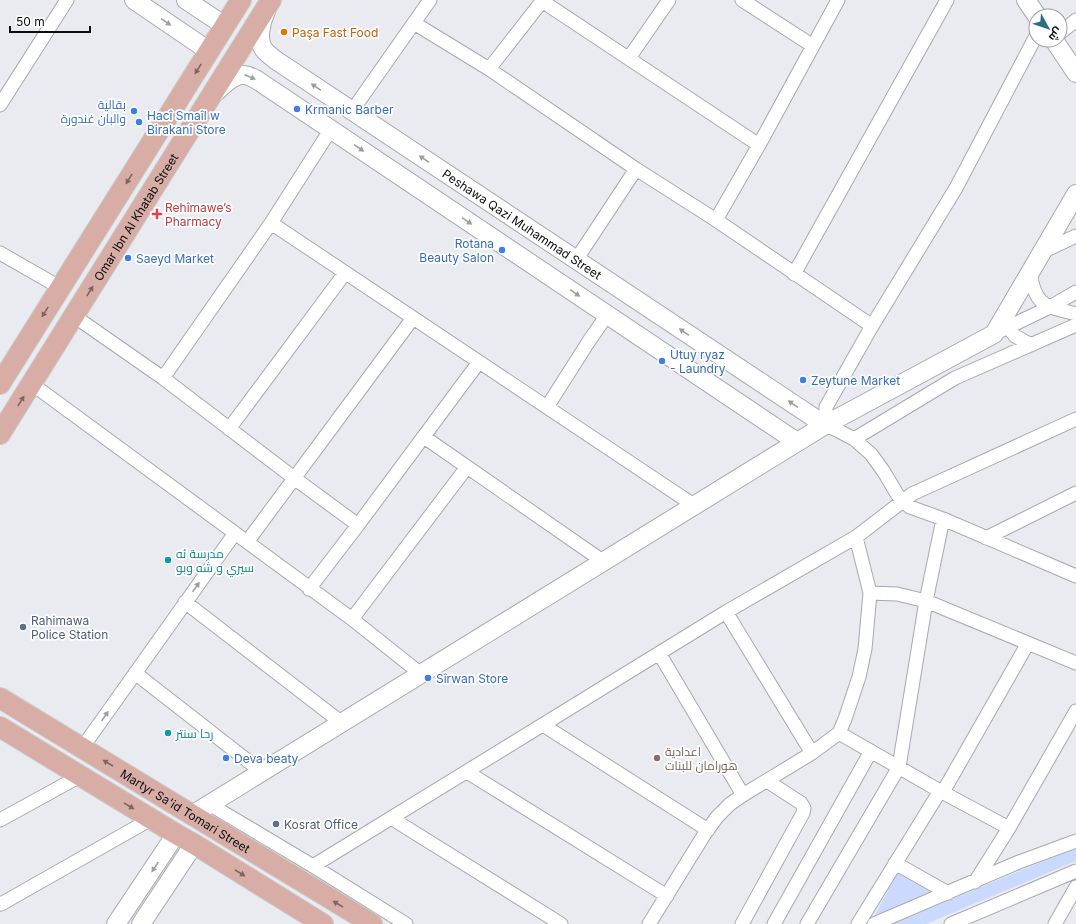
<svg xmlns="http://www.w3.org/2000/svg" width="1076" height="924" font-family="Inter,Cairo,sans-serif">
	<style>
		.green { fill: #cbd9ff }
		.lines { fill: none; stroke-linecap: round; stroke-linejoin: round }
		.street-casing { stroke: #a7a9ae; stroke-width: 15 }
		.secondary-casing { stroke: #a7a9ae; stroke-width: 20 }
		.primary-casing { stroke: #c9caca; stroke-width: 22 }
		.street { stroke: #fff; stroke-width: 13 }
		.secondary { stroke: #fff; stroke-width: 18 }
		.primary { stroke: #d8ada6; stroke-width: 20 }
		.oneway { fill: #9d9e9f }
		.oneway2 { fill: #7c6562 }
		.food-dot { fill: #e8710a; stroke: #fff; stroke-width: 1.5 }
		.shop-dot { fill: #3f7fe0; stroke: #fff; stroke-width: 1.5 }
		.health-dot { fill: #e0444e; stroke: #fff; stroke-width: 1.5 }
		.culture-dot { fill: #0f9aa8; stroke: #fff; stroke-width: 1.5 }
		.service-dot { fill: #5c6f8a; stroke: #fff; stroke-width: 1.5 }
		.education-dot { fill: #8d6e63; stroke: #fff; stroke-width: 1.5 }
		.labels { text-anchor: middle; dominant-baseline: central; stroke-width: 3.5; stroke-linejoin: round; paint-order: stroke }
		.food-label { font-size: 12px; fill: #c56008; stroke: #fff; text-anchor: start }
		.shop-label { font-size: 12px; fill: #366cbe; stroke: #fff; text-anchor: start }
		.health-label { font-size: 12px; fill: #be3a42; stroke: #fff; text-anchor: start }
		.street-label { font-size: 12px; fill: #0b0c0e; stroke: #fff }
		.culture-label { font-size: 12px; fill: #0d838f; stroke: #fff; text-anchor: start }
		.service-label { font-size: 12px; fill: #4e5e75; stroke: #fff; text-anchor: start }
		.education-label { font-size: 12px; fill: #785e54; stroke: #fff; text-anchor: start }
	</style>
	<rect width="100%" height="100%" fill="#e9ebf0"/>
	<path class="green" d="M1076 848V861L926 924H890Z
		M898 872 935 891 877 917 876 915V913Z"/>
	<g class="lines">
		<g class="street-casing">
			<path id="street" d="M742 0 813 46
				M542 1 759 145
				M414 23 489 69 636 169 716 220 872 326
				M1060 33 1076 20
				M629 58 669 0
				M489 69 543 0
				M0 105 67 0
				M352 111 430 0
				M716 220 759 145 838 0
				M271 223 695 506
				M1042 252 1076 236
				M0 253 61 288
				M576 260 636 169
				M1030 272C1035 307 1046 306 1076 314
				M794 274 947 0
				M74 316 163 378 294 478 358 525 479 362
				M1008 327 1015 336 1031 345
				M994 334 1050 307 1076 292
				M163 378 271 223 331 129
				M32 384 352 619 421 674
				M547 407 589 341 607 315
				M832 422 826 412V407L872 326 956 188 1036 36
				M825 425 837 430 854 439 871 454 884 472 897 494 902 501 910 507 943 519 1076 576
				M229 429 345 273
				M424 437 604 562
				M854 439 955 378 1076 325
				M986 538 1076 493
				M247 542 413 318
				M309 589 358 525
				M870 593 897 594 926 601 1076 663
				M185 602 342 723
				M726 612 812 753
				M352 619 467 467
				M659 653 743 795
				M135 673 262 772
				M543 725 708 830
				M839 733 940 791 1009 828
				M82 748 235 533
				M467 772 667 896
				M943 792 1028 643
				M209 804 313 866 406 924
				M391 818 561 924
				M0 820 80 776
				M895 863 948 893
				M313 866 726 612 856 537 912 494 1076 419
				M975 882 1009 828 1076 711
				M0 903 1 904 151 819
				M649 924 704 835 717 817 730 804 743 795 812 753 839 733 845 719 859 677 865 649 870 593 856 537
				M742 924 803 813 804 808 801 803 767 781
				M774 924 871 751
				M807 924 899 767 926 601 943 519
				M858 924 940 791
				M874 924 1019 862 1076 841
				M951 924 1076 871
				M1055 924 1076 887"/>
		</g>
		<g class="secondary-casing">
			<g id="secondary">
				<path d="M134 0 209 51"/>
				<path d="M186 0 225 26"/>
				<path d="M1026 0 1037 16"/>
				<path id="s1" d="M266 11C261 22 256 41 265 51 269 55 273 58 277 61L825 425"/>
				<path d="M1054 40 1076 73"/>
				<path d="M216 92C223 85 234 74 244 75 248 75 253 78 257 80L797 442"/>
				<path d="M192 815 825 425 994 334 1076 194"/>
				<path d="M116 924 176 834"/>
				<path d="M141 924 194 844"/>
			</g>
		</g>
		<g class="primary-casing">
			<g id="primary">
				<path d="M0 384 241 0"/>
				<path id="s2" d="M0 434 271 0"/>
				<path id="s3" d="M0 698 372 924"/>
				<path d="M0 727 176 834 194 844 323 924"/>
			</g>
		</g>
		<use href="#street" class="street"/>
		<use href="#secondary" class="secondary"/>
		<use href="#primary" class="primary"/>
	</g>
	<defs><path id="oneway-solid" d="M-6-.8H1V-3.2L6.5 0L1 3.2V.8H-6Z"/></defs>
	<g class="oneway">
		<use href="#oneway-solid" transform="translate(166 22) rotate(34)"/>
		<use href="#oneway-solid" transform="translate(250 77) rotate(22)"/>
		<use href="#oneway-solid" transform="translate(316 87) rotate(-146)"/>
		<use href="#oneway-solid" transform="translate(359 148) rotate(34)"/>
		<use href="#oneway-solid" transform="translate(424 159) rotate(-146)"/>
		<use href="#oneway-solid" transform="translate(467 221) rotate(34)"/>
		<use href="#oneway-solid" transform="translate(575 293) rotate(34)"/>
		<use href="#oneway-solid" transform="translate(684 332) rotate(-146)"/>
		<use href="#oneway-solid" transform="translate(793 404) rotate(-146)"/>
		<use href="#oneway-solid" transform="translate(196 587) rotate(-54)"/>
		<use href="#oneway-solid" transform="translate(105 716) rotate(-55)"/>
		<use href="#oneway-solid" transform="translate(155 867) rotate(124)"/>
	</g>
	<g class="oneway2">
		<use href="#oneway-solid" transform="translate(198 69) rotate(122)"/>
		<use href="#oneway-solid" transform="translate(129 179) rotate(122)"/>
		<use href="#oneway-solid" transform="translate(90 291) rotate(-58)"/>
		<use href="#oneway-solid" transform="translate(45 312) rotate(122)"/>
		<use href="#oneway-solid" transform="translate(21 401) rotate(-58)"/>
		<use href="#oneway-solid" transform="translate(108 763) rotate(-149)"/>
		<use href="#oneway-solid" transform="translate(129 806) rotate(31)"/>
		<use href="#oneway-solid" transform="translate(240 873) rotate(32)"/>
		<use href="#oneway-solid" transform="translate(338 904) rotate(-149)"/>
	</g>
	<circle class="food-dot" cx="284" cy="32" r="4"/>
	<g class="shop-dot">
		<circle cx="297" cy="109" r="4"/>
		<circle cx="134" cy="111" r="4"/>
		<circle cx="139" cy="122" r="4"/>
		<circle cx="502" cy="250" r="4"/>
		<circle cx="128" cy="258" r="4"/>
		<circle cx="662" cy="361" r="4"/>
		<circle cx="803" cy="380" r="4"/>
		<circle cx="428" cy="678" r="4"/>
		<circle cx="226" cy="758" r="4"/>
	</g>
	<path class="health-dot" d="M155 208h4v4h4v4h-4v4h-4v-4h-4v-4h4z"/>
	<g class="culture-dot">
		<circle cx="168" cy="560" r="4"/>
		<circle cx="168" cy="733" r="4"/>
	</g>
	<g class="service-dot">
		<circle cx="23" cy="627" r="4"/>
		<circle cx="276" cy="824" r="4"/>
	</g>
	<circle class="education-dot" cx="657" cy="758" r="4"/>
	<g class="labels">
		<g class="food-label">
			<text x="292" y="32">Paşa Fast Food</text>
		</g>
		<g class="shop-label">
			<text x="126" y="104" text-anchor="end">بقالية<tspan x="126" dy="14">والبان غندورة</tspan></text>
			<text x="305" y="109">Krmanic Barber</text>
			<text x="147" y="115">Hacî Smaîl w<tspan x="147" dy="14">Birakanî Store</tspan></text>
			<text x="494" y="243" text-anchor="end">Rotana<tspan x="494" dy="14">Beauty Salon</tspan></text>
			<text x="136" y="258">Saeyd Market</text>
			<text x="670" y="354">Utuy ryaz<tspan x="670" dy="14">- Laundry</tspan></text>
			<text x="811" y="380">Zeytune Market</text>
			<text x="436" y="678">Sîrwan Store</text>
			<text x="234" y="758">Deva beaty</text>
		</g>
		<g class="health-label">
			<text x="165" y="207">Rehîmawe’s<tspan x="165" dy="14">Pharmacy</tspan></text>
		</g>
		<g class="street-label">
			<text stroke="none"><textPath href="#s2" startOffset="256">Omar Ibn Al Khatab Street</textPath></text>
			<text stroke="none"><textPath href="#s1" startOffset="352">Peshawa Qazi Muhammad Street</textPath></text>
			<text stroke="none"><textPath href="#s3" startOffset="217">Martyr Sa'id Tomari Street</textPath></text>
		</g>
		<g class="culture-label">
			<text x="176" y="553">مدرسة ئه<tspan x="176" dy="14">سيري و شه وبو</tspan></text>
			<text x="176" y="733">رحا سنتر</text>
		</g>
		<g class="service-label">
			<text x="31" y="620">Rahimawa<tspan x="31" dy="14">Police Station</tspan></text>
			<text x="284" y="824">Kosrat Office</text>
		</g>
		<g class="education-label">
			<text x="665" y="751">اعدادية<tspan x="665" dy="14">هورامان للبنات</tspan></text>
		</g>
	</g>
	<g transform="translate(1048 28) rotate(130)"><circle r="19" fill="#ffffff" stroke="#9d9e9f"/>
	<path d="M0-3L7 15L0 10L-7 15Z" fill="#2f6e83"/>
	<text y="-6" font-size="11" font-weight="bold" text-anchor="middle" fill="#0b0c0e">ش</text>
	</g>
	<path d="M10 26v6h80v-6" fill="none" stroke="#0b0c0e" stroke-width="2"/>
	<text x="16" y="26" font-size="12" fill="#0b0c0e" stroke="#ffffff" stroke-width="3" paint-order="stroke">50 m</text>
</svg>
